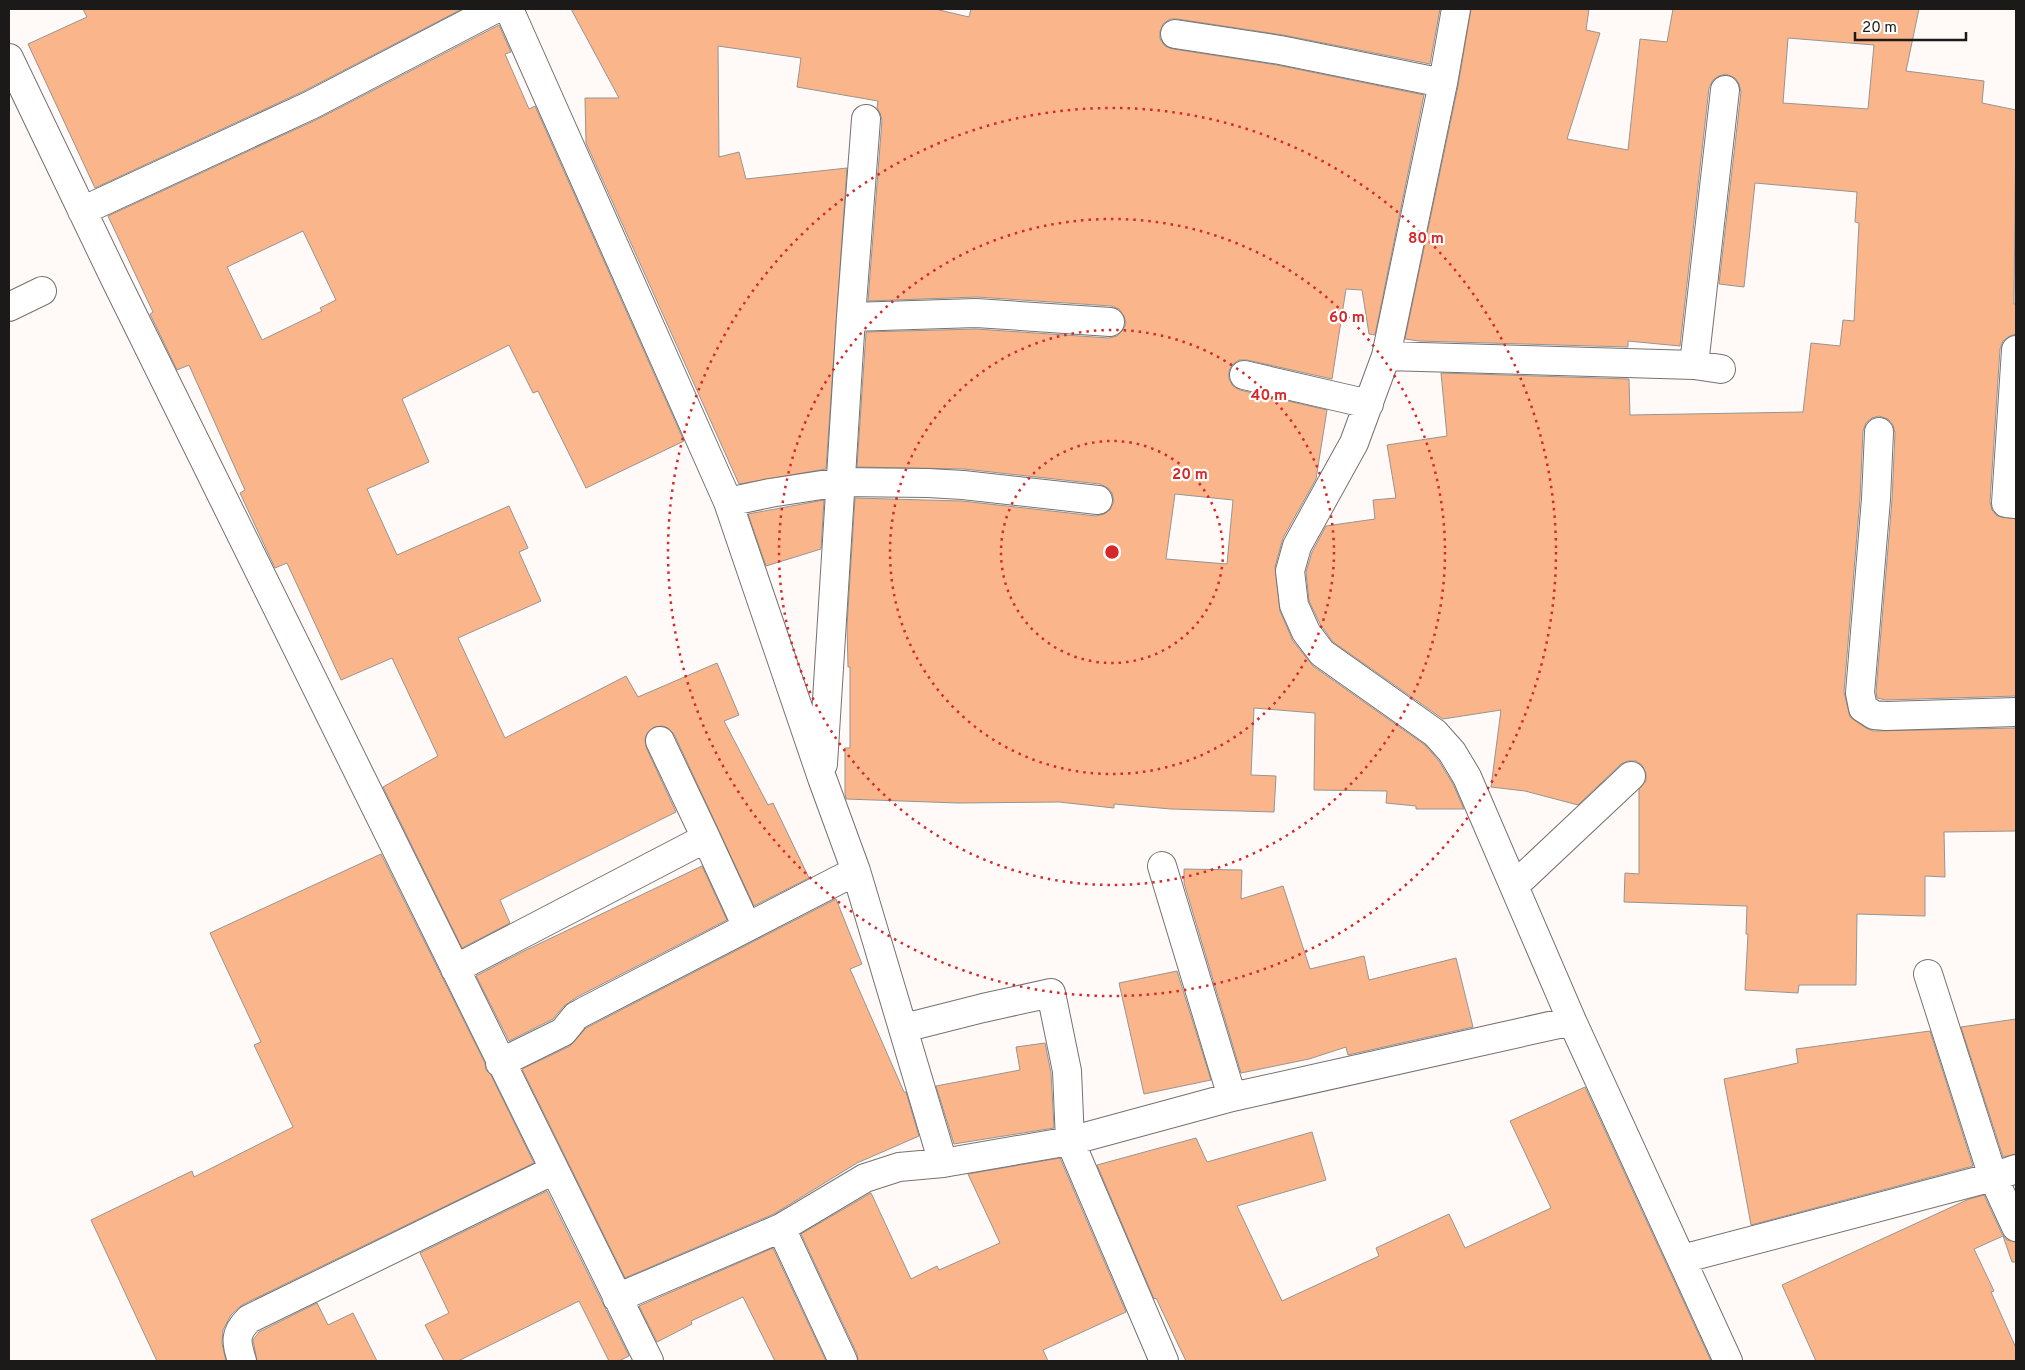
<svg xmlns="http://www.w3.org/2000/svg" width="2025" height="1370" font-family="Overpass,sans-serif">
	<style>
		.building { fill: #fab68a; stroke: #979491; fill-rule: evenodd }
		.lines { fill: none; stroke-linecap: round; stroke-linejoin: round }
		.minor-casing { stroke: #767270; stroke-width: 30 }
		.minor { stroke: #fff; stroke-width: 28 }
		.ring { fill: none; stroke: #d62828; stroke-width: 2.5; stroke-dasharray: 2.5 5 }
		.centre { fill: #d62828; stroke: #fff; stroke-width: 2.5 }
		.ring-label { font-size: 15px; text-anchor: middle; font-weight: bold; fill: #d62828; stroke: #fff; stroke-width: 4.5; stroke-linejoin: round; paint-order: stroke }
	</style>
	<rect width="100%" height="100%" fill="#fffaf8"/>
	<path class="building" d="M83 9H462L304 91 95 188 28 44 87 17Z
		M571 9H935L969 17 971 9H1440L1430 64 1283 35 1177 19H1170L1163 24 1160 32V39L1165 46 1173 49 1277 65 1424 95 1375 335 1369 334 1362 290 1346 289 1332 379 1247 360H1239L1232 365 1229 371V379L1233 386 1240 390 1327 410 1316 479 1283 538 1275 567 1280 611 1293 641 1313 666 1425 745 1439 761 1453 784 1464 809H1416V806L1386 803 1387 791 1314 790 1315 713 1254 708 1251 775 1276 776 1274 812 1171 809 1114 804V808L1059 802 958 803 846 799 845 794V748H850V667H848L847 626 855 498 962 501 1096 516 1104 514 1110 510 1114 501 1112 493 1108 488 1100 484 964 469 857 467 866 332 976 329 1109 338 1117 336 1123 330 1126 323 1124 316 1119 309 1111 306 977 297 868 301 882 120 880 113 877 108 878 101 797 87 801 58 718 46 719 157 739 152 746 179 847 168 826 469 739 484 586 143 585 98H619ZM1175 494 1233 500 1227 564 1166 559Z
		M1471 9H1589L1586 30 1600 33 1567 139 1628 150 1640 39 1667 42 1673 9H1919L1906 71 1984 81 1982 103 2016 110 2014 304H2016V334L2010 336 2003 341 2000 349 1990 502 1992 510 1997 516 2016 519V696L1886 700 1877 698 1876 692 1892 500 1895 433 1893 425 1888 419 1879 416 1872 418 1866 423 1863 431 1860 498 1844 692 1850 717 1866 728 1873 731 2016 728V831L1944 832 1945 877 1925 876V916L1857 914 1856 985H1799L1798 993 1745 990 1748 934H1746L1747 906 1624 902 1625 873 1639 874V789L1646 781V773L1642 765 1636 761H1628L1621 764 1578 805 1525 791 1491 787 1501 710 1443 719 1333 642 1320 624 1309 601 1306 572 1312 552 1326 526 1375 519 1373 500 1396 498 1387 445 1447 436 1441 373 1629 379 1630 415 1803 412 1811 343 1840 346 1843 320 1854 321 1859 223 1855 222 1857 192 1755 183 1744 287 1719 284 1741 92 1739 84 1735 78 1726 74 1719 76 1713 80 1709 88 1680 346 1628 341V347L1419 341 1405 339 1458 86ZM1788 38 1874 45 1868 109 1783 103Z
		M499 25 511 52 505 54 529 109 535 106 684 441 586 488 538 391 533 393 509 345 402 399 429 462 367 489 397 555 509 506 528 548 519 552 541 601 458 638 505 738 626 676 638 697 717 663 739 715 724 721 768 805 773 803 809 878 754 906 674 734 668 728 662 726 654 727 647 733 645 739 646 747 676 812 500 900 510 923 462 948 383 787 438 756 392 658 341 680 287 563 275 568 240 493 245 490 189 365 177 370 150 314 153 312 108 216 318 119ZM303 231 336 300 320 308 322 311 262 340 227 267Z
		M824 500 821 549 766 566 748 514Z
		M381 854 485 1063 486 1070 491 1075 534 1163 242 1305 231 1315 223 1330 222 1343 226 1361H157L91 1220 192 1171 194 1177 293 1127 254 1045 261 1042 210 933Z
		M702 866 727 920 577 997 564 1006 553 1019 509 1041 476 976 522 952Z
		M1184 869 1242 870 1241 899 1283 886 1310 969 1364 956 1369 980 1456 958 1473 1027 1348 1055 1346 1047 1309 1059 1241 1073 1184 883Z
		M836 899 862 964 850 969 904 1092H906L919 1136 857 1163 774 1214 625 1278 522 1069 570 1046 586 1028 592 1025Z
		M1177 971 1211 1080 1144 1094 1119 983Z
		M2016 1019V1154L2003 1157 1961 1027Z
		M1930 1031 1973 1166 1751 1225 1724 1079 1798 1063 1796 1049Z
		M1045 1043 1051 1073 1054 1128 954 1144 936 1086 1020 1070 1016 1047Z
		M1585 1087 1711 1361H1186L1156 1298 1154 1299 1097 1165 1196 1138 1207 1162 1312 1132 1326 1180 1237 1206 1282 1301 1379 1256 1376 1248 1449 1214 1465 1248 1551 1208 1510 1121Z
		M1060 1158 1126 1312 1043 1350 1048 1361H858L857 1354 801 1234 871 1193 911 1279 937 1266 939 1270 1000 1243 968 1174Z
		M547 1191 629 1356 619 1361H609L579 1301 458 1361H444L425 1325 449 1313 420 1253Z
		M1984 1195 2002 1234 2007 1240 2016 1242V1262H2012L2003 1236 1974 1249 1994 1291 1991 1292 2016 1348V1361H1816L1782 1285 1969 1199Z
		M773 1248 826 1361H775L743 1297 691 1321 692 1324 657 1342 639 1306Z
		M317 1303 328 1325 353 1313 377 1361H257L253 1340 259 1332Z"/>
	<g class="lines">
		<g class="minor-casing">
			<path id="minor" d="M509 9 728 502 822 778 856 871 943 1163
				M1456 9 1443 83 1386 356 1354 443 1297 546 1290 571 1294 605 1306 632 1322 653 1435 733 1452 752 1467 777 1572 1021 1728 1361
				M1175 34 1280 50 1443 83
				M9 58 115 279 649 1361
				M82 211 311 105 495 9
				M9 307 42 291
				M851 317 976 313 1110 322
				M2016 350 2006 503 2016 504
				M1386 356 1694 365 1721 369
				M1694 365 1725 90
				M1244 375 1369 404
				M1879 432 1876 499 1860 693 1863 708 1874 715 1886 716 2016 712
				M728 502 770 493 841 482 928 483 963 485 1098 500
				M660 741 706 838
				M823 764 851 317 866 119
				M1162 866 1232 1097
				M1514 886 1631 776
				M455 969 706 838 747 927
				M1928 974 1993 1177 2016 1227
				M904 1028 983 1008 1051 993 1067 1071 1070 1141 1164 1361
				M500 1063 563 1032 576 1016 585 1011 856 871
				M781 1228 843 1361
				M1682 1259 1993 1177 2016 1169
				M617 1298 781 1228 865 1178 899 1167 943 1163 1070 1141 1232 1097 1572 1021
				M242 1361C236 1341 234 1334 249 1319L554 1170"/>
		</g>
		<use href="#minor" class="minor"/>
	</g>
	<g class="ring">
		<circle cx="1112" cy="552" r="111"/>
		<circle cx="1112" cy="552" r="222"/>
		<circle cx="1112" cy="552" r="333"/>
		<circle cx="1112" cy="552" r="444"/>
	</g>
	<circle cx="1112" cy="552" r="8" class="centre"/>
	<g class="ring-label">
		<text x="1426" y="243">80 m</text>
		<text x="1347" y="322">60 m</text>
		<text x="1269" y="400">40 m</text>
		<text x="1190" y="479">20 m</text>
	</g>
	<rect width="2025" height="1370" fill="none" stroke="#1c1a19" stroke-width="20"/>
	<path d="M1855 32v8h111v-8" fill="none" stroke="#1c1a19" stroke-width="2.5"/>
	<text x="1862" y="32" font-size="15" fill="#1c1a19" stroke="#ffffff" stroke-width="4" paint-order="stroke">20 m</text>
</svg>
